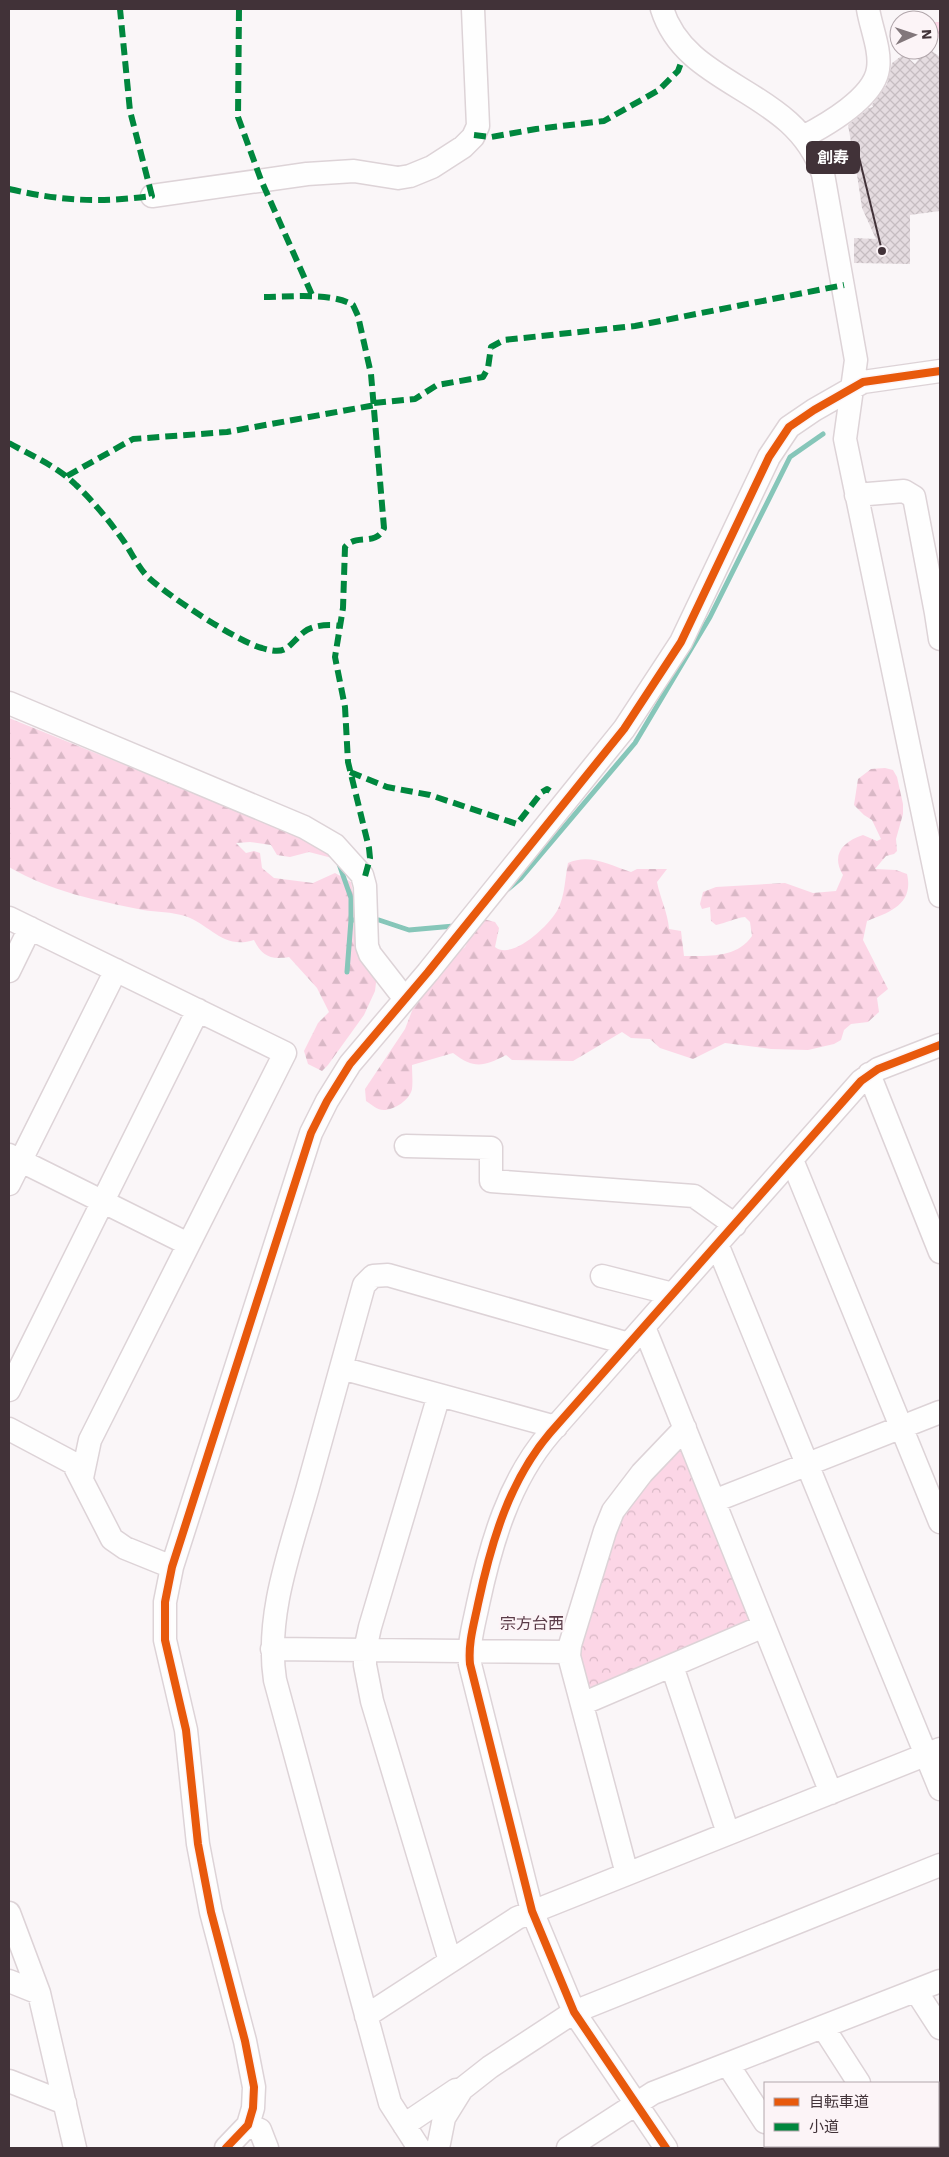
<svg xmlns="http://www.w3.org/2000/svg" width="949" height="2157" font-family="'Work Sans','Noto Sans JP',sans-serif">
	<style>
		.forest { fill: url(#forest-firs) }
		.park { fill: url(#park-crowns) }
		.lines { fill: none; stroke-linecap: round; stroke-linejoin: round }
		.stream { stroke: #86c6b9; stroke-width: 5 }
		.building { fill: url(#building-cross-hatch) }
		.minor-casing { stroke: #ddd3d7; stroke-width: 25 }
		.minor { stroke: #fefefe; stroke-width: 22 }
		.quiet { stroke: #00873e; stroke-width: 6; stroke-dasharray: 12 6; stroke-linecap: butt }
		.cycleway-casing { stroke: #fcf4f7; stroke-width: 11 }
		.cycleway { stroke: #e8590c; stroke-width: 8 }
		.labels { text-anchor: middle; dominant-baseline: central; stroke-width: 4.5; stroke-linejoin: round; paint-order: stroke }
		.neighbourhood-label { font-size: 16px; fill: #5a3b48; stroke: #fcf4f7 }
		.leader { fill: none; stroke: #413238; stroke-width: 2 }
		.callout-dot { fill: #413238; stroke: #fcf4f7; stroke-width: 2 }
		.callout { fill: #413238; stroke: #413238; stroke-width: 2 }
		.callout-label { font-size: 16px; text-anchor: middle; font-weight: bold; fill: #fff }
	</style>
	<defs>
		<pattern id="forest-firs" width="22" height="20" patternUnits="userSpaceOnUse" patternTransform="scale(1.25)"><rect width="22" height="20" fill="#fcd6e6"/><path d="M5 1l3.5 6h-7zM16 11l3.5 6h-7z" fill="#d9b8c6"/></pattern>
		<pattern id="park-crowns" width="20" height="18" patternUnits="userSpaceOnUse" patternTransform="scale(1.25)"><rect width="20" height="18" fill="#fcd6e6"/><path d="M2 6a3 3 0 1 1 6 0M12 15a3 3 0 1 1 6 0" fill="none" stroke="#d9b8c6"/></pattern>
		<pattern id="building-cross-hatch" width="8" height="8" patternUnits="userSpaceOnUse" patternTransform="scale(1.25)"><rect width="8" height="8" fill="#e5dce0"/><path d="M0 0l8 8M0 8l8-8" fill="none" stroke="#c6bdc1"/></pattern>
	</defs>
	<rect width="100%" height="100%" fill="#faf6f8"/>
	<path class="forest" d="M935 22H940V39L931 30V26Z
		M9 718 308 839 335 856 332 858 309 852 290 857 277 855 271 845 250 842 236 843 246 853 254 851 260 853 262 868 274 878 313 883 335 873 351 882 356 911 377 975 375 991 364 1015 328 1065 322 1071 308 1064 304 1051 318 1023 329 1012 317 988 289 957C270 960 262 956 254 940 223 950 211 925 185 916 172 912 157 912 143 910 98 901 49 891 9 867Z
		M885 768 893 770 897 777 903 804V814L896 839 897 851 894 854 886 856 875 869 896 870 907 874C914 904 890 912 867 921L863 940 888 989 877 998 879 1012 868 1022 851 1024 844 1030 841 1040 834 1044 808 1050 771 1049 725 1043 693 1059 660 1048 650 1039 631 1038 622 1032 573 1061 512 1060 506 1055C483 1067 474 1069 453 1053L412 1065C412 1072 413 1082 412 1089 410 1100 394 1110 384 1110 377 1110 372 1105 366 1101L365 1089 405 1029 417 998 448 960 465 947 479 918 495 922 499 928 495 947C512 961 550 925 558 909 565 896 565 877 568 863 589 853 610 865 631 872L637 869H667L657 882C660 898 668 913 669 929L681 931 684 956C709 956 737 958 752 936L750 922 745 917C734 918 727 923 716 925L711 921 710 907 702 909 700 904 703 892 716 887 785 883 813 893 836 891 843 875C831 855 842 842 863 835L877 841 881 839 872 820 864 815 854 805 858 779 871 769Z"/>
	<path class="park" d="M676 1444 685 1446 750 1614 746 1624 593 1688H589L578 1657 608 1537Z"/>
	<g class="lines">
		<path class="stream" d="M339 864 351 898V920
			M508 889 521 878 635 743 710 617 790 457 823 434
			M372 920H379L409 930 454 926
			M347 972 351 920H361"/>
	</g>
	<path class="building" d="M929 49 940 57V211L910 215V264L854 263V238L876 239 862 208 856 168 836 171 831 147 851 142 848 125 869 108 873 107 872 105 887 84 892 63 904 54 915 64 925 50Z"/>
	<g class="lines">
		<g class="minor-casing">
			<path id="minor" d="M662 9C687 89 794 87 823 174L856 360 845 439 940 896
				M803 137C826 125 874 98 878 69 881 50 871 28 868 9
				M152 196 307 174 354 171 398 178 410 176 432 167 463 147 473 137 478 126 473 9
				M856 495 904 491 914 497 936 613
				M940 612 936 613 940 639
				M9 703 304 827 335 845 362 875 365 886 367 946 370 954 405 999
				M9 918 285 1053 90 1440 82 1478
				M9 971 30 928
				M869 1074 940 1252
				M406 1146 491 1148V1181L694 1196 735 1225
				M9 1155 188 1244
				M792 1160 940 1522
				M9 1184 116 970
				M717 1244 940 1789
				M602 1276 673 1294
				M644 1327 831 1793
				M341 1368 556 1427
				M9 1390 198 1010
				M439 1395 370 1627 365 1650V1665L372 1701 450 1961
				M9 1429 73 1463 112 1539 125 1548 172 1567
				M714 1501 940 1412
				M272 1649 569 1652
				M672 1666 728 1833
				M582 1704 764 1626
				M627 1874 569 1656 570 1645 605 1531 613 1511 642 1473 685 1428
				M9 1913 39 1993 75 2148
				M9 1981 39 1993
				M916 1991 940 2028
				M366 2016 517 1918 940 1749
				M823 2027 859 2083
				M728 2065 765 2122
				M9 2081 65 2103
				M248 2125 260 2130 267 2148
				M404 2125 456 2090
				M781 2146 783 2148
				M900 2146 902 2148
				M226 2148 248 2125 253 2108 254 2087 245 2041 211 1912 198 1844 186 1730 165 1640V1602L172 1567 311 1133 327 1101 350 1064 428 972 624 729 681 642 769 457 789 427 814 410 863 382 940 371
				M419 2148 390 2103 275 1680C265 1615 291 1548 308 1487 327 1419 346 1352 364 1285L373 1276 388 1275 629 1344
				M438 2148 444 2118 462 2089 490 2067 574 2012 940 1865
				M568 2148 653 2093 940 1981
				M666 2148 574 2012 532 1911 470 1664C468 1643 474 1624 478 1604 491 1543 509 1481 550 1433L861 1081 878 1069 940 1045"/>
		</g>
		<use href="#minor" class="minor"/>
		<path class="quiet" d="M239 9 238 117 261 180 313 297
			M474 135 491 137 536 129 604 121 659 90 678 71 682 60
			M9 189C62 201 98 203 152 196L130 111 120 9
			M264 297C288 297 332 292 353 305L358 316 371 374 384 528C376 547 356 533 345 547L343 608 335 657 345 707 348 762 369 848 370 858 364 880
			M374 403 415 399 437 385 483 377 488 368 491 347 504 340 635 326 844 285
			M9 443C32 456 57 466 76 485 94 502 111 523 125 543 132 554 138 566 146 575 163 593 238 642 262 648 288 656 287 646 304 632 312 625 330 624 340 626
			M67 476 133 439 227 432 375 405
			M350 772 387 787 430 795 517 824 542 792 547 789 550 791"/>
		<g class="cycleway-casing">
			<path id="cycleway" d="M226 2148 248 2125 253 2108 254 2087 245 2041 211 1912 198 1844 186 1730 165 1640V1602L172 1567 311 1133 327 1101 350 1064 428 972 624 729 681 642 769 457 789 427 814 410 863 382 940 371
				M666 2148 574 2012 532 1911 470 1664C468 1643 474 1624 478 1604 491 1543 509 1481 550 1433L861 1081 878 1069 940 1045"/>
		</g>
		<use href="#cycleway" class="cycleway"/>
	</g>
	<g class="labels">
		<g class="neighbourhood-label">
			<text x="532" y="1623">宗方台西</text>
		</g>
	</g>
	<path class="leader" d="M882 251L859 157"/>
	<circle class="callout-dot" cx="882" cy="251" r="5"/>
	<rect class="callout" x="807" y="142" width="52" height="31" rx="5"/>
	<g class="callout-label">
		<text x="833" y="163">創寿</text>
	</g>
	<rect width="949" height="2157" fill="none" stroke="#413238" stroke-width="20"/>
	<rect x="764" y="2082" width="175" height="65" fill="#fcf4f7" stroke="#b1a6ab"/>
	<rect x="774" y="2098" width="25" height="8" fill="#e8590c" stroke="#b1a6ab"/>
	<text x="809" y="2107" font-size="15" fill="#413238">自転車道</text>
	<rect x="774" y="2123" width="25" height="8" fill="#00873e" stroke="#b1a6ab"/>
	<text x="809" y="2132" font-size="15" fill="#413238">小道</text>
	<g transform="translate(914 35) rotate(87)"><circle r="24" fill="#fcf4f7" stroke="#b1a6ab"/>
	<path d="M0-4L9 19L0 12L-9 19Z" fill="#82777b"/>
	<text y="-8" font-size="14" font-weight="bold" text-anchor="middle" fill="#413238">N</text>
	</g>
</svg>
